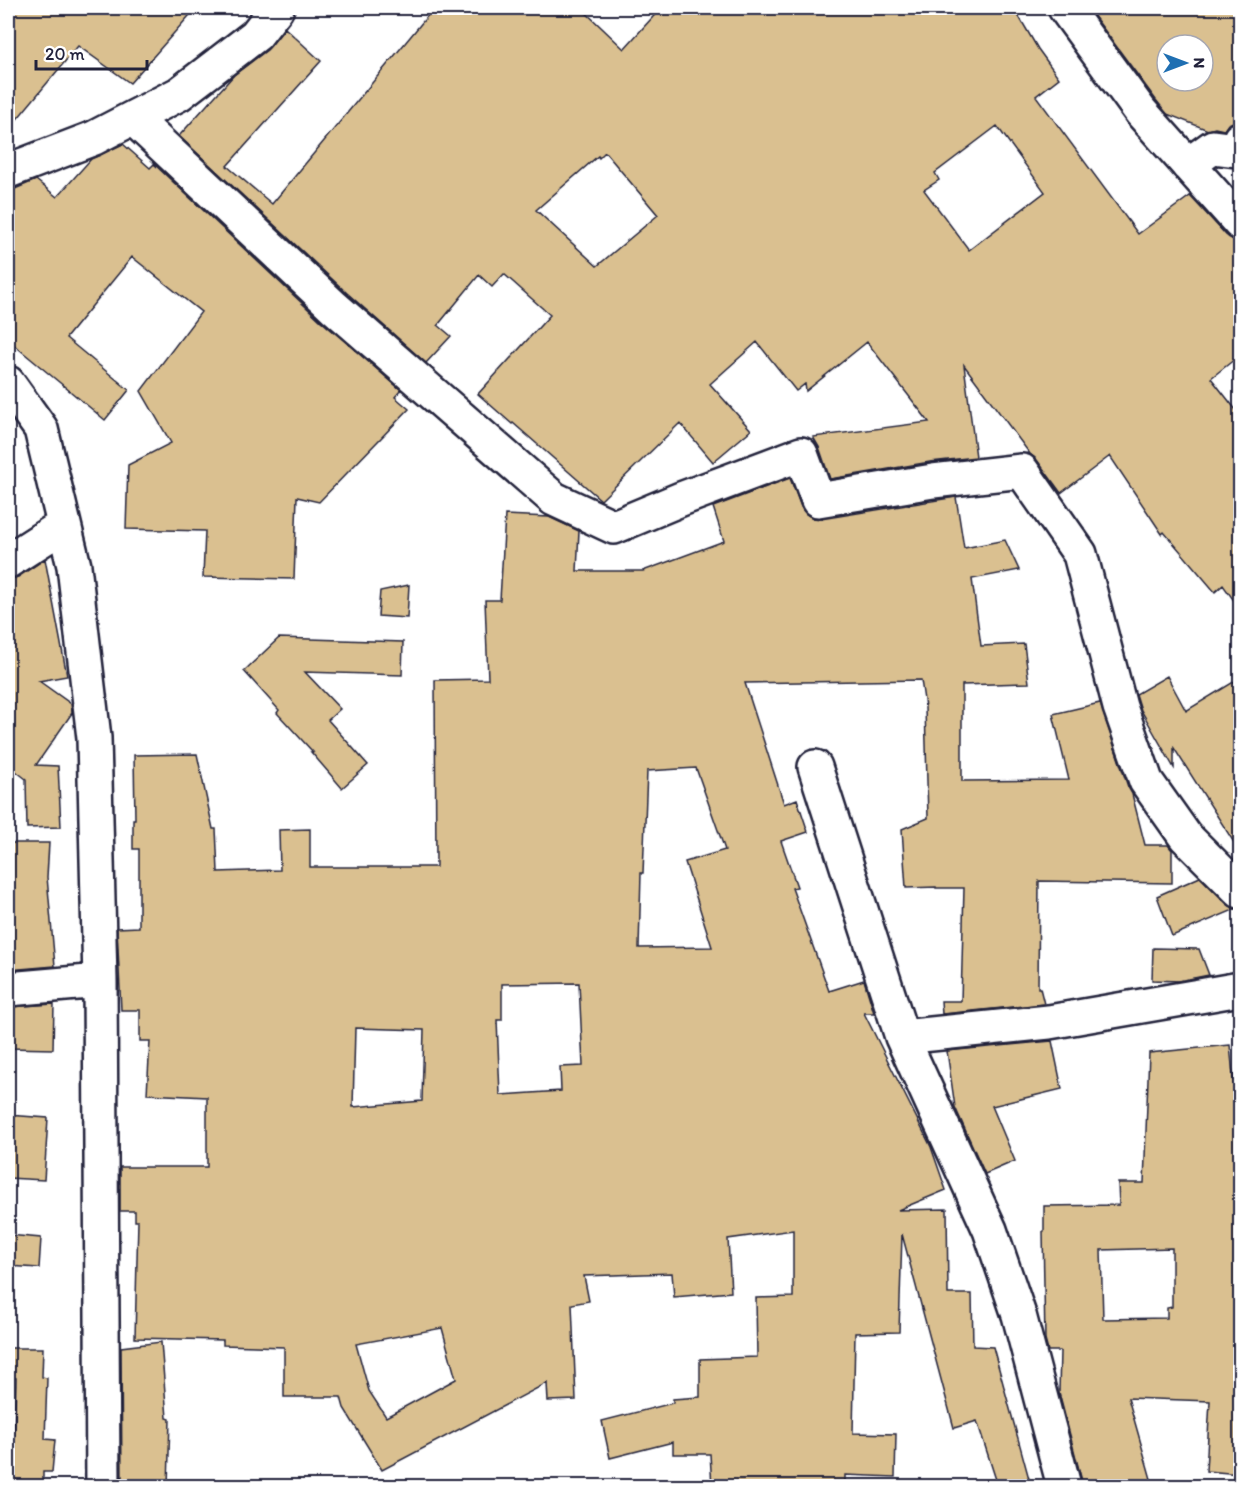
<svg xmlns="http://www.w3.org/2000/svg" width="1248" height="1494" font-family="Itim,sans-serif">
	<style>
		.building { fill: #dac090; stroke: #22223b; stroke-width: 1.5; fill-rule: evenodd }
		.lines { fill: none; stroke-linecap: round; stroke-linejoin: round }
		.street-casing { stroke: #22223b; stroke-width: 38 }
		.street { stroke: #fff; stroke-width: 33 }
	</style>
	<rect width="100%" height="100%" fill="#fff"/>
	<filter id="ink" filterUnits="userSpaceOnUse"><feTurbulence type="fractalNoise" baseFrequency=".0167" numOctaves="2"/><feDisplacementMap in="SourceGraphic" scale="12" xChannelSelector="R" yChannelSelector="G"/><feConvolveMatrix kernelMatrix="1 2 1 2 8 2 1 2 1" color-interpolation-filters="sRGB"/></filter>
	<g filter="url(#ink)">
		<path class="building" d="M8 8H196L130 83 78 46 8 130Z
			M434 8H581L624 49 661 8H1014L1038 49 1059 78 1036 96 1138 234 1190 196 1226 235 1236 241 1240 247V355L1211 378 1240 415V609L1223 585 1215 592 1164 532 1162 534 1110 456 1061 493 1037 460 1030 454 964 365 976 457 930 462 830 479 819 447 813 437 929 422 867 342 806 391 805 384 796 391 757 342 710 384 751 430 713 462 680 423 601 500 513 423 512 424 478 394 550 315 504 274 492 287 479 275 438 325 451 336 426 363 347 293 179 136 234 75 267 50 285 28 321 61 227 166 272 204ZM997 126 1045 192 969 250 924 190 939 180 935 173ZM605 152 658 215 597 266 536 210 598 156 599 158Z
			M1088 8H1240V121H1236L1228 124 1224 130 1215 128 1208 130 1167 114 1156 100ZM1167 45H1203V81H1167Z
			M123 144 150 168 154 164 321 321 401 390 395 397 409 409 319 502 297 497 294 579 203 577 205 531 126 529 128 465 171 443 141 391 201 312 132 257 66 338 129 390 105 420 8 340V189H15L36 180 57 197 91 159Z
			M790 478 801 507 806 514 813 518 821 519 956 497 964 548 1005 540 1019 570 972 579 981 646 1024 644 1029 683 962 685V781L1069 780 1053 714 1100 703 1128 787 1132 794 1145 845H1168L1172 850V883L1039 881 1038 988H1040L1044 1004 942 1014 941 1001H961L964 888H936V887L906 888 902 829 928 818 925 707 921 680 745 683 784 804 797 799 808 832 781 841 797 887 792 888 829 991 864 980 874 1013H864L931 1147 946 1190 898 1210 947 1209 948 1294H972L973 1346 993 1347 1031 1486H998L977 1421 954 1428 902 1234 899 1332 855 1333 853 1433 896 1434 895 1477 845 1475V1486H712L710 1454H673V1442L610 1458 602 1421 673 1403V1399L700 1397V1359L757 1357 756 1298 793 1297V1230L728 1239 731 1292 674 1297 672 1273 584 1276 589 1301 572 1304 576 1400 548 1401 547 1383 382 1470 344 1408 341 1397H284V1347L223 1345V1340L135 1338 138 1221H135V1211H120V1167H207V1097L147 1094 150 1041H140V1010H121L117 928 139 927V849H133V819H135L134 755 197 754 213 829H216L218 872 280 870 279 830 310 829V867H436L435 680 488 679 485 600H500L505 515 549 517 579 531 577 571H643L724 541 713 507ZM696 768 725 850 685 862 712 947 639 948 641 873H643L647 771ZM579 983 583 1066 560 1067 561 1091 500 1095 497 1020H502V984ZM355 1028 424 1030 422 1101 353 1107ZM442 1328 456 1379 386 1417 369 1391 356 1344Z
			M45 559 67 676 39 681 71 704 72 713 36 765 58 766 61 827 27 828 26 779 8 765V580L18 577Z
			M409 585 407 618 378 616 380 591Z
			M279 638 403 642 402 675 305 672 340 709 328 720 368 765 342 788 311 752H313L277 713 279 710 244 671Z
			M1167 676 1186 711 1240 678V852L1174 748V768L1141 710 1136 694Z
			M11 843H49L47 877 55 966 8 970V877H11Z
			M1200 877 1227 904 1236 909 1172 936 1157 896Z
			M1153 948 1199 949 1209 975 1179 981 1152 980Z
			M54 1004 53 1049 8 1048V1007Z
			M1052 1041 1062 1089 992 1106 1015 1161 985 1174 955 1107 947 1051Z
			M1230 1045 1239 1135H1240V1353H1238L1236 1445H1240V1474L1206 1471 1210 1401 1128 1398 1153 1486H1082V1481L1059 1393 1060 1351H1048L1045 1340 1043 1231H1044V1206L1119 1205 1118 1183H1144L1149 1053ZM1172 1248V1307L1167 1308V1318L1103 1319 1101 1250Z
			M8 1115 48 1118 44 1180 8 1178Z
			M8 1235 41 1238 39 1268 8 1266Z
			M161 1342 167 1418 170 1419 168 1486H122L121 1347Z
			M8 1348H43L42 1377 47 1378 45 1439 55 1440 52 1472H43V1486H8V1436L14 1437 16 1378H8Z"/>
		<g class="lines">
			<g class="street-casing">
				<path id="street" d="M1065 8 1141 112 1240 223
					M133 118 334 307 554 499 614 527 681 499 801 454 818 500 933 481 1022 471 1080 554 1120 707 1146 781 1185 836 1240 891
					M1188 165 1213 147 1236 150 1240 139
					M8 171 94 138 179 94 256 35 277 8
					M8 383 41 429 74 566 94 738 100 981 103 1486
					M8 561 64 525
					M815 767 902 1037 990 1230 1019 1315 1064 1486
					M8 989 100 981
					M902 1037 1049 1022 1240 989"/>
			</g>
			<use href="#street" class="street"/>
		</g>
	</g>
	<rect width="1248" height="1494" fill="none" stroke="#fff" stroke-width="30"/>
	<rect x="15" y="15" width="1218" height="1464" fill="none" stroke="#22223b" stroke-width="2" filter="url(#ink)"/>
	<g transform="translate(1185 63) rotate(90)"><circle r="28" fill="#ffffff" stroke="#a7a7b1" stroke-width="1.5"/>
	<path d="M0-4.5L10 22L0 15L-10 22Z" fill="#1f6fb2"/>
	<text y="-9" font-size="16" font-weight="bold" text-anchor="middle" fill="#22223b">N</text>
	</g>
	<path d="M36 60v9h111v-9" fill="none" stroke="#22223b" stroke-width="3"/>
	<text x="45" y="60" font-size="18" fill="#22223b" stroke="#ffffff" stroke-width="4.5" paint-order="stroke">20 m</text>
</svg>
